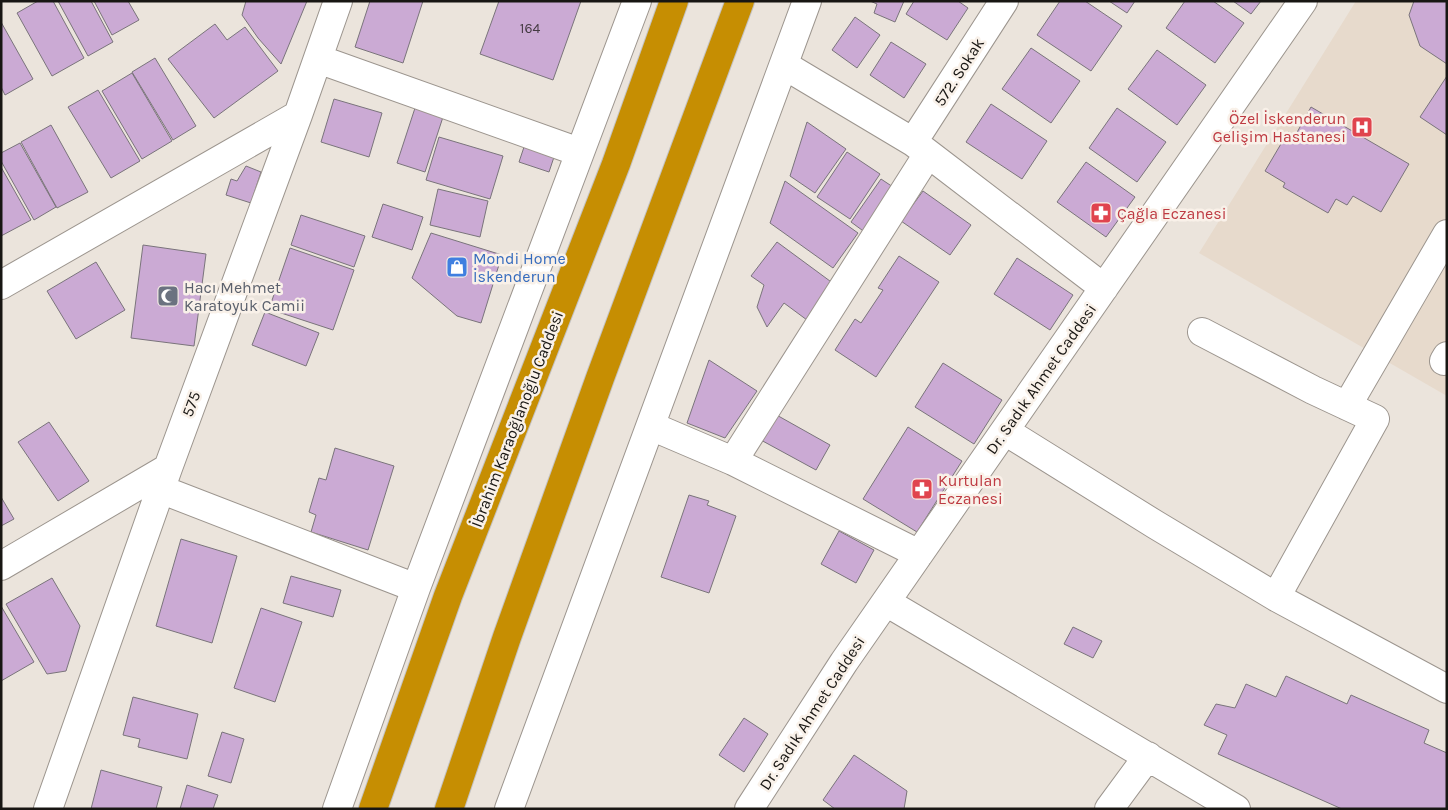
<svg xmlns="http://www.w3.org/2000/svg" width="1448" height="810" font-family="Karla,sans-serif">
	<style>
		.built { fill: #e7dacc }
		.building { fill: #cbaad4; stroke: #7a747b }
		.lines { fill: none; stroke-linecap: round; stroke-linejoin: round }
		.minor-casing { stroke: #9c958e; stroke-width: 30 }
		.highway-casing { stroke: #c3c2c2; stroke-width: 30 }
		.minor { stroke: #fff; stroke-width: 28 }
		.highway { stroke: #c68e02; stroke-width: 28 }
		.labels { text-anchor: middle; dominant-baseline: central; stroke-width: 5; stroke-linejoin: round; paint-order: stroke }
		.number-label { font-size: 14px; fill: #453b43 }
		.street-label { font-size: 16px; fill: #181613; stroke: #f9f1e9 }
		.health-label { font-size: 16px; fill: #be3a42; stroke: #f9f1e9; text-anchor: start }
		.shop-label { font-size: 16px; fill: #366cbe; stroke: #f9f1e9; text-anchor: start }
		.worship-label { font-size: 16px; fill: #5b616d; stroke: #f9f1e9; text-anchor: start }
	</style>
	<rect width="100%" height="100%" fill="#ebe4dc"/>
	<path class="built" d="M1356 1H1447V396L1199 253Z"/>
	<path class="building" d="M38 1H53L84 58 52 76 17 13Z
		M58 1H91L113 42 88 56Z
		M94 1H128L139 20 112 35Z
		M246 1H307L281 64 258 38 242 15Z
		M370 1H423L403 63 355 47Z
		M499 1H581L553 80 480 54Z
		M870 1H904L895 22 874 13 877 4Z
		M914 1H958L968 8 947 40 906 14Z
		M1060 1H1085L1122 26 1091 71 1037 35Z
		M1109 1H1135L1127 13Z
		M1185 1H1213L1244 23 1215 63 1166 28Z
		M1233 1H1261L1251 14Z
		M1414 1H1447V64L1420 46 1409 15Z
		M855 17 880 35 857 68 832 50Z
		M1 22 33 79 5 95 1 87Z
		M215 24 227 40 245 27 278 71 214 118 168 59Z
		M891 42 926 64 904 98 870 75Z
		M1031 48 1080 81 1051 123 1002 89Z
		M1157 50 1206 85 1177 125 1128 89Z
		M155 58 196 126 173 140 132 72Z
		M132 73 172 141 142 159 102 91Z
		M1447 76V135L1420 117Z
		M98 90 140 161 111 178 68 107Z
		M334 99 382 113 369 157 321 142Z
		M991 104 1047 141 1022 179 966 142Z
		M1311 107 1409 164 1381 212 1353 196 1347 205 1336 199 1328 213 1283 187 1285 183 1265 171 1288 132 1295 136Z
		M415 108 443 117 425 172 397 163Z
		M1117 108 1166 142 1137 182 1089 148Z
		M807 122 846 149 815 193 790 176Z
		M51 125 88 192 57 208 21 142Z
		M439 137 503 156 490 199 426 180Z
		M527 138 557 148 549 172 519 162Z
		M20 143 56 207 34 220 1 161V153Z
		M847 152 880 174 850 219 817 197Z
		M1086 162 1135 197 1106 237 1057 202Z
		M246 166 261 172 251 203 226 195 231 179 237 181Z
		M1 167 31 220 1 236Z
		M881 179 896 189 866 233 851 222Z
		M785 181 858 233 833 268 770 223Z
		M438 189 488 201 480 237 430 225Z
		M923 191 971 225 950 255 901 221Z
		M383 204 423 217 412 250 372 237Z
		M301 215 365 236 354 267 291 245Z
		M431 233 502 255 481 323 457 316 412 278Z
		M777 242 834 284 807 320 784 303 767 327 757 307 764 285 751 276Z
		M143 245 206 254 194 346 131 338Z
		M290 248 354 270 333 330 269 309Z
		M899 256 939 282 876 377 835 350 855 319 861 323 883 290 878 288Z
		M1017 258 1073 295 1050 330 994 294Z
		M96 262 125 310 76 339 47 291Z
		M265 312 319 333 306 366 252 345Z
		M709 360 757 391 725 438 687 423Z
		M943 363 1002 400 974 444 915 407Z
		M773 413 830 445 816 470 759 439Z
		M49 422 89 481 58 501 18 442Z
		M908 427 962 461 917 532 863 499Z
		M335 448 394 466 368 550 311 532 316 515 309 512 319 478 326 480Z
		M689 495 709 501 707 505 736 516 709 593 661 577Z
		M1 497 14 519 1 526Z
		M839 531 874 550 856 583 821 564Z
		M181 539 237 556 212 643 156 626Z
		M291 576 341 590 333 617 283 603Z
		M52 578 80 626 66 671 47 674 6 604Z
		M1 606 34 662 1 681Z
		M261 608 302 622 275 702 234 688Z
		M1073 627 1102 641 1093 658 1064 644Z
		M1286 676 1347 704 1351 695 1429 730 1424 743 1447 753V809H1342L1218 754 1227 735 1204 725 1216 704 1235 708 1246 684 1276 697Z
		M133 697 198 714 187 759 138 747 140 739 123 735Z
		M744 718 768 734 744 772 719 755Z
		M222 732 244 739 231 783 208 776Z
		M854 755 907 791 904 809H835L823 800Z
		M101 770 162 787 156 809H91Z
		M187 785 218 795 213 809H180Z"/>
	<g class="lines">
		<g class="minor-casing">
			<path id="minor" d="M318 59 579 152
				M784 65 913 142 1104 288
				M913 142 1004 1
				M1 285 298 115
				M1202 332 1313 390 1375 419 1276 597
				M1444 361 1447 356
				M1347 406 1447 234
				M651 426 733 461 919 554
				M1005 431 1156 525 1276 597 1447 689
				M733 461 928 154
				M160 489 416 588
				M1 566 168 468
				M886 602 1236 809
				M48 809 168 468 298 115 338 1
				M337 809 416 588 637 1
				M509 809 807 1
				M749 809 844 662 1303 1
				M1109 809 1148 756"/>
		</g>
		<g class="highway-casing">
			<path id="highway" d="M373 809 448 596 616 164 674 1
				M449 809 507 637 600 378 740 1"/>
		</g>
		<use href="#minor" class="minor"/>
		<use href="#highway" class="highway"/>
	</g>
	<defs>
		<g id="hospital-square" transform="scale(1.125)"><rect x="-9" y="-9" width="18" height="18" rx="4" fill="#e0444e" stroke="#f9f1e9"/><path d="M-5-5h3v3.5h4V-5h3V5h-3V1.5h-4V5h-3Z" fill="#fff"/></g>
		<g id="pharmacy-square" transform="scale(1.125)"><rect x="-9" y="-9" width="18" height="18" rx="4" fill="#e0444e" stroke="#f9f1e9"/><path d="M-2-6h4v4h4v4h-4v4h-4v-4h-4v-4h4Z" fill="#fff"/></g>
		<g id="shop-square" transform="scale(1.125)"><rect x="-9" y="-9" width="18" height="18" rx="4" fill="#3f7fe0" stroke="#f9f1e9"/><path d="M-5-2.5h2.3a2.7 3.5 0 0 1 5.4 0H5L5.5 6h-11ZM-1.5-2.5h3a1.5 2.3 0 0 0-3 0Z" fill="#fff"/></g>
		<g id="mosque-square" transform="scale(1.125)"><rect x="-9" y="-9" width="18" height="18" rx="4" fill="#6b7280" stroke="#f9f1e9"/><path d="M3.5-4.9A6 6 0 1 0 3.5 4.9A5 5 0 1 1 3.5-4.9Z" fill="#fff"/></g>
	</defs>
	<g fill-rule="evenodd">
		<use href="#hospital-square" x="1362" y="127"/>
		<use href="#pharmacy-square" x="1101" y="213"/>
		<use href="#shop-square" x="457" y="267"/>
		<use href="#mosque-square" x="168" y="296"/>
		<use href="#pharmacy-square" x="922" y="489"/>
	</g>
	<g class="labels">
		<g class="number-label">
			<text x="530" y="28">164</text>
		</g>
		<g class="street-label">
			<text transform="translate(959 72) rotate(-57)">572. Sokak</text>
			<text transform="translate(1041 379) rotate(-55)">Dr. Sadık Ahmet Caddesi</text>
			<text transform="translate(191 404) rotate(-70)">575</text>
			<text transform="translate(517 419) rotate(-69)">İbrahim Karaoğlanoğlu Caddesi</text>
			<text transform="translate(812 713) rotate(-57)">Dr. Sadık Ahmet Caddesi</text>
		</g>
		<g class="health-label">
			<text x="1346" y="118" text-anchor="end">Özel İskenderun<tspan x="1346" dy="18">Gelişim Hastanesi</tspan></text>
			<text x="1117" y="213">Çağla Eczanesi</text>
			<text x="938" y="480">Kurtulan<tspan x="938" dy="18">Eczanesi</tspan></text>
		</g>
		<g class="shop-label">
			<text x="473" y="258">Mondi Home<tspan x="473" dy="18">İskenderun</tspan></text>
		</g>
		<g class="worship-label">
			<text x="184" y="287">Hacı Mehmet<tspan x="184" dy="18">Karatoyuk Camii</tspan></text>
		</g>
	</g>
	<rect width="1448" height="810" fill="none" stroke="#181613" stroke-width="5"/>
</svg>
